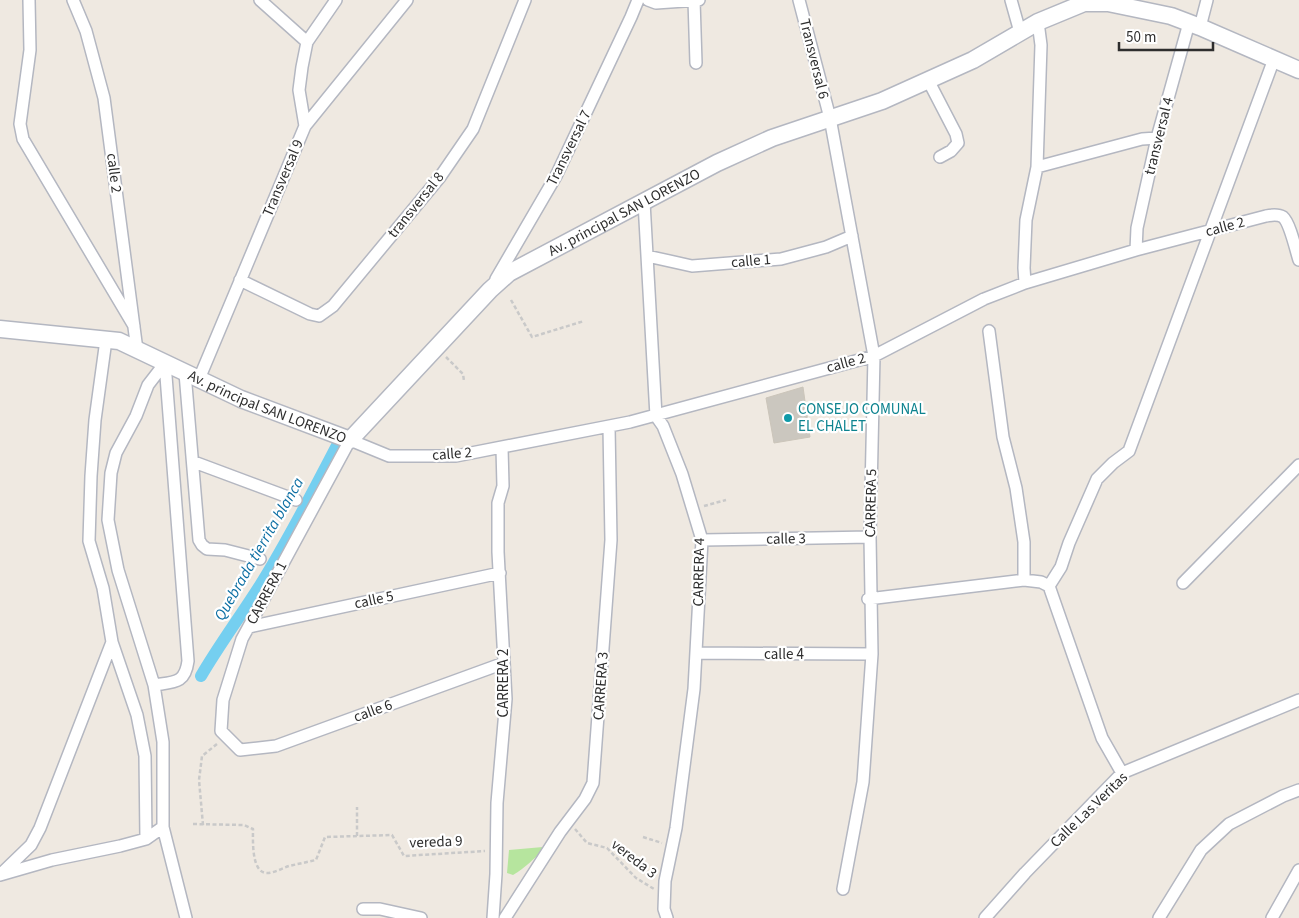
<svg xmlns="http://www.w3.org/2000/svg" width="1299" height="918" font-family="'Source Sans 3',sans-serif">
	<style>
		.green { fill: #b6e59e }
		.lines { fill: none; stroke-linecap: round; stroke-linejoin: round }
		.canal { stroke: #75cff0; stroke-width: 12 }
		.building { fill: #cbc7bf; stroke: #cbc5ba }
		.street-casing { stroke: #b4b7c1; stroke-width: 14 }
		.secondary-casing { stroke: #b4b7c1; stroke-width: 19 }
		.path { stroke: #c9c9c9; stroke-width: 2.5; stroke-dasharray: 4 2.5; stroke-linecap: butt }
		.street { stroke: #fff; stroke-width: 11 }
		.secondary { stroke: #fff; stroke-width: 16 }
		.culture-dot { fill: #0f9aa8; stroke: #fff; stroke-width: 2 }
		.labels { text-anchor: middle; dominant-baseline: central; stroke-width: 4.5; stroke-linejoin: round; paint-order: stroke }
		.street-label { font-size: 15px; fill: #2e2e2e; stroke: #fff }
		.culture-label { font-size: 15px; fill: #0d838f; stroke: #fff; text-anchor: start }
		.water-label { font-size: 16px; font-style: italic; fill: #0d6fa3; stroke: #fff }
	</style>
	<rect width="100%" height="100%" fill="#efe9e1"/>
	<path class="green" d="M543 847 544 849C535 858 525 868 513 875L507 873 509 850Z"/>
	<g class="lines">
		<path class="canal" d="M201 676C219 645 240 617 259 587 290 538 315 487 342 436"/>
	</g>
	<path class="building" d="M803 387 810 437 774 443 766 398Z"/>
	<g class="lines">
		<g class="street-casing">
			<path id="street" d="M29 0 30 50 20 124 23 139 134 326
				M73 0 86 31 104 98 137 350
				M260 0 307 42 302 67 299 90 305 126
				M648 0 656 3 699 0
				M694 0 696 63
				M799 0 830 118 874 356 870 537 872 654 863 782 843 889
				M1011 0 1020 32
				M1200 27 1207 0
				M307 42 336 0
				M928 80 956 134 958 143 951 151 940 157
				M1037 167 1142 139 1157 138
				M644 202 656 416 663 426 682 474 702 540 694 689 676 828 665 881 664 909 667 918
				M1136 250 1137 228 1157 138 1189 23
				M647 256 692 266 781 259 826 247 852 236
				M496 279 556 176 631 17 638 0
				M240 280 310 314 319 316 333 306 440 177 473 129 525 0
				M1025 283 1024 268 1026 220 1037 167 1041 45 1038 22
				M989 331 1003 437 1016 488 1024 542V580
				M106 340 95 420 91 476 89 541 103 588 112 642 137 715 145 756 146 839
				M185 373 199 540 202 545 207 549 225 550 260 559
				M199 379 305 126 407 0
				M194 462 296 500
				M702 540 870 537
				M1183 583 1299 465
				M1049 586 1061 567 1069 543 1097 479 1113 463 1129 451 1274 59
				M868 599 1024 580 1041 582 1049 586 1102 738 1122 773
				M249 627 500 573
				M696 653 872 654
				M504 663 276 746 240 750 221 731 223 700 242 639 350 440 389 456H456L630 422 874 356 984 299 1025 283 1136 250 1266 216C1271 215 1278 214 1283 217 1290 223 1296 251 1299 260
				M154 685 118 570 108 520 111 473 116 453 136 416 148 385 165 363
				M163 827 186 918
				M1 874 31 845 40 828 112 642
				M0 875 52 860 120 846 146 839 163 827V742L154 685C174 682 185 684 188 661L165 363
				M363 909H380L421 918
				M493 918 496 874 497 803 506 699 498 552V503L503 486 502 448
				M505 918 560 832 585 799 593 783 611 540 609 427
				M985 918 1025 873 1122 773 1299 700
				M1159 918 1201 850 1229 824 1283 796 1299 790
				M1272 918 1299 870"/>
		</g>
		<g class="secondary-casing">
			<g id="secondary">
				<path id="s1" d="M0 329 119 341 241 399 350 440 490 290 509 273 717 163 772 138 882 101 973 60 1038 22 1084 3H1108L1171 16 1200 27 1299 70"/>
			</g>
		</g>
		<path class="path" d="M511 300 532 337 584 321
			M446 357 463 374 464 381
			M704 506 726 500
			M193 824 244 825 253 829C253 839 251 873 267 873 274 873 283 868 289 866 298 864 307 862 316 860L325 837 392 835 404 856 485 851
			M203 825 199 780 202 756 217 744
			M575 829 587 843 607 848 636 878 654 889
			M357 836V807
			M643 837 662 843"/>
		<use href="#street" class="street"/>
		<use href="#secondary" class="secondary"/>
	</g>
	<circle class="culture-dot" cx="788" cy="418" r="5"/>
	<g class="labels">
		<g class="street-label">
			<text transform="translate(814 59) rotate(76)">Transversal 6</text>
			<text transform="translate(1159 136) rotate(-76)">transversal 4</text>
			<text transform="translate(569 148) rotate(-64)">Transversal 7</text>
			<text transform="translate(114 173) rotate(83)">calle 2</text>
			<text transform="translate(283 178) rotate(-67)">Transversal 9</text>
			<text transform="translate(416 205) rotate(-51)">transversal 8</text>
			<text stroke="none"><textPath href="#s1" startOffset="732">Av. principal SAN LORENZO</textPath></text>
			<text transform="translate(1225 227) rotate(-15)">calle 2</text>
			<text transform="translate(751 261) rotate(-5)">calle 1</text>
			<text transform="translate(846 363) rotate(-15)">calle 2</text>
			<text stroke="none"><textPath href="#s1" startOffset="282">Av. principal SAN LORENZO</textPath></text>
			<text transform="translate(452 454) rotate(-4)">calle 2</text>
			<text transform="translate(871 503) rotate(-89)">CARRERA 5</text>
			<text transform="translate(786 539) rotate(-1)">calle 3</text>
			<text transform="translate(699 572) rotate(-89)">CARRERA 4</text>
			<text transform="translate(267 593) rotate(-62)">CARRERA 1</text>
			<text transform="translate(374 600) rotate(-12)">calle 5</text>
			<text x="784" y="654">calle 4</text>
			<text transform="translate(503 683) rotate(-90)">CARRERA 2</text>
			<text transform="translate(601 686) rotate(-86)">CARRERA 3</text>
			<text transform="translate(373 711) rotate(-20)">calle 6</text>
			<text transform="translate(1089 810) rotate(-44)">Calle Las Veritas</text>
			<text transform="translate(436 842) rotate(-2)">vereda 9</text>
			<text transform="translate(634 859) rotate(38)">vereda 3</text>
		</g>
		<g class="culture-label">
			<text x="798" y="409">CONSEJO COMUNAL<tspan x="798" dy="17">EL CHALET</tspan></text>
		</g>
		<g class="water-label">
			<text transform="translate(259 549) rotate(-60)">Quebrada tierrita blanca</text>
		</g>
	</g>
	<path d="M1119 42v8h94v-8" fill="none" stroke="#2e2e2e" stroke-width="2.5"/>
	<text x="1126" y="42" font-size="15" fill="#2e2e2e" stroke="#ffffff" stroke-width="4" paint-order="stroke">50 m</text>
</svg>
